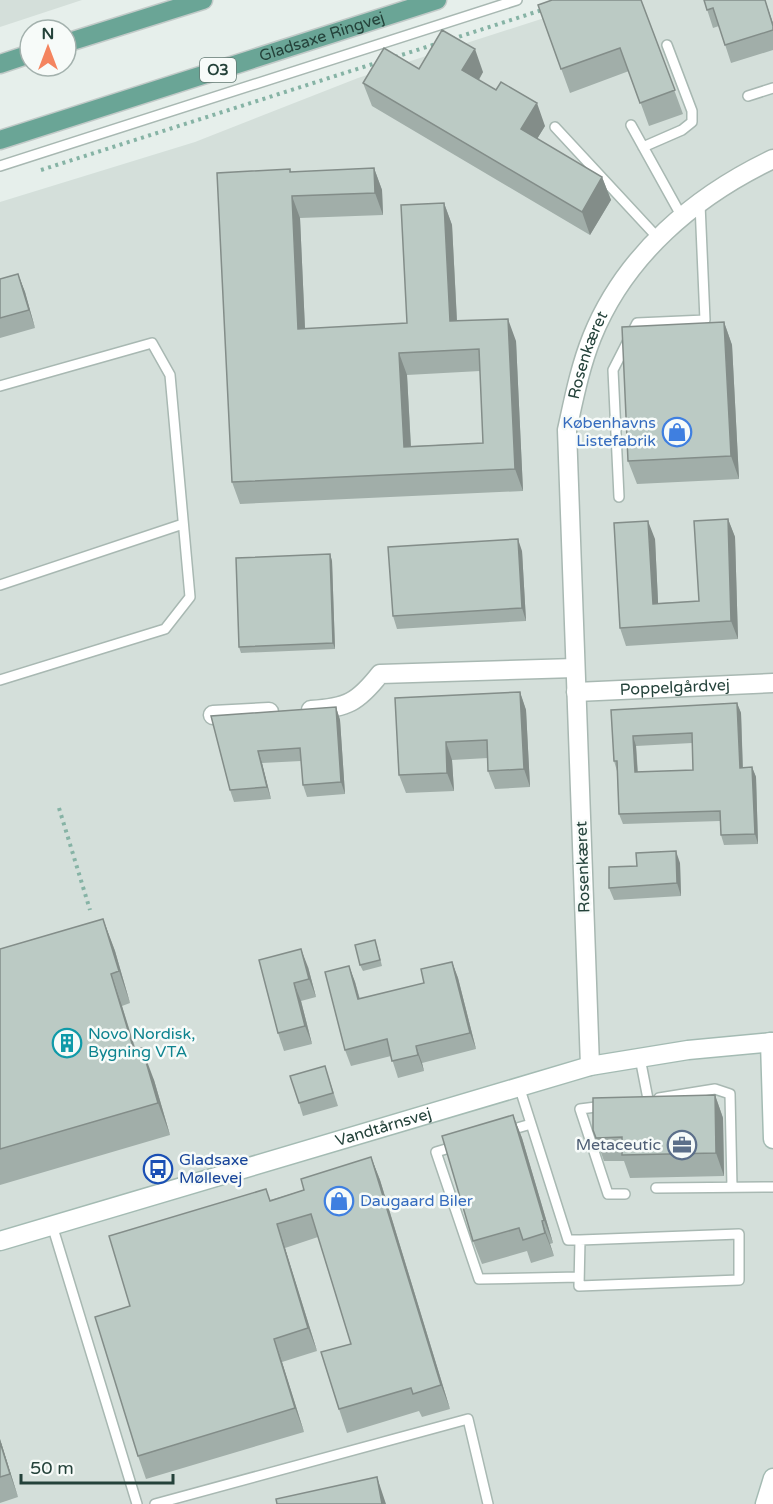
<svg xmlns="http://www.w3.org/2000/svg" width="773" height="1504" font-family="'Varela Round',sans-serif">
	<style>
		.built { fill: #d4dfda }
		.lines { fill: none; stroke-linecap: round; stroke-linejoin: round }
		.lane-casing { stroke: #a8b8b2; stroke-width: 12 }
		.street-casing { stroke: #a8b8b2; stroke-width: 21 }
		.secondary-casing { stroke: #a4bbb3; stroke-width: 21 }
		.primary-casing { stroke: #c2cac8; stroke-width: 21 }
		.path { stroke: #86b3a5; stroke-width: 4; stroke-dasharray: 3 4.5; stroke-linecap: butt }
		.lane { stroke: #fff; stroke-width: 9 }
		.street { stroke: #fff; stroke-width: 18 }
		.secondary { stroke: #fff; stroke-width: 18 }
		.primary { stroke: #6aa596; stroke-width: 18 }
		.wall { fill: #a1aea9; fill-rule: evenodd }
		.shaded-wall { fill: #838d89 }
		.building { fill: #bbcac4; stroke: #838d89; stroke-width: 1.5; fill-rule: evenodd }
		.labels { text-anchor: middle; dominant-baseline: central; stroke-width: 5; stroke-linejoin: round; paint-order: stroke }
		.shield { fill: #f7fbf9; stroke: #637a73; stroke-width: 1.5 }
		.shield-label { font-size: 15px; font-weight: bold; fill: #24423a }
		.street-label { font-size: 16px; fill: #24423a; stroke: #f7fbf9 }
		.shop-label { font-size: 16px; fill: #366cbe; stroke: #f7fbf9; text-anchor: end }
		.culture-label { font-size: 16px; fill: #0d838f; stroke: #f7fbf9; text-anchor: start }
		.service-label { font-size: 16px; fill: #4e5e75; stroke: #f7fbf9; text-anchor: end }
		.transit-label { font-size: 16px; fill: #164399; stroke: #f7fbf9; text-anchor: start }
	</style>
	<rect width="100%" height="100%" fill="#e6efeb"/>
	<path class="built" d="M0 0H82L0 27Z
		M600 0H773V1504H0V202L195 142 358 78Z"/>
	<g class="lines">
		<g class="lane-casing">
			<path id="lane" d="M748 96 773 88
				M631 125 682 217
				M555 127 658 238
				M643 147 682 130 692 122V111L667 45
				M0 166 517 0
				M0 386 152 343 170 375 190 597 165 629 0 680
				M619 497 613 370 637 323 705 320 700 204
				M0 585 183 524
				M640 1058 648 1099
				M519 1086 568 1240H580L739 1234V1280L579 1286 580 1240
				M659 1098 715 1089 730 1094 732 1187
				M604 1106 580 1109 608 1194H625
				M507 1131 531 1124
				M456 1146 436 1152 479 1279 579 1277
				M656 1188 773 1187
				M52 1225 137 1504
				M155 1504 468 1419 488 1504"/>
		</g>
		<g class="street-casing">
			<g id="street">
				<path id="s1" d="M576 692 773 683"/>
				<path d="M311 710C347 708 358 702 380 674L575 668"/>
				<path d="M213 715 269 712"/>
				<path id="s2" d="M590 1066 567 430C574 398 580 367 592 337 625 255 695 196 773 159"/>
			</g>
		</g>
		<g class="secondary-casing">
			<g id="secondary">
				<path d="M770 1042 773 1139"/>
				<path id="s3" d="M0 1241 590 1066 688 1050 773 1042"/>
				<path d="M765 1504 773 1478"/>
			</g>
		</g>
		<g class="primary-casing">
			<g id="primary">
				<path d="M66 43 203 0"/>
				<path d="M0 64 30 54"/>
				<path id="s4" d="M0 140 437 0"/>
			</g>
		</g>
		<path class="path" d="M42 30 57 25
			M452 39 542 10
			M395 57 436 44
			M41 170 379 62
			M59 808 90 910"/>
		<use href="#lane" class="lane"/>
		<use href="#street" class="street"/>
		<use href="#secondary" class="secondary"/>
		<use href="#primary" class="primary"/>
	</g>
	<path class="wall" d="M641 0 683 114 649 126 629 71 570 93 538 5Z
		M704 0 773 23V50L731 63 719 26 713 28Z
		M419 69 483 72 479 80 545 126 537 139 602 177 611 200 590 235 372 106 363 83Z
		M374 168 382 190 383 215 300 218 305 329 407 323 444 203 452 225 457 320 516 341 523 491 240 504 232 482 290 169 291 172ZM480 371 483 443 411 446 407 375Z
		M18 274 25 292 35 328 0 338V279Z
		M724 322 732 345 739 479 637 484 628 461Z
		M728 519 735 537 738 639 626 646 620 628 655 539 658 603 699 601Z
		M522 551 526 621 397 629 393 616Z
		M330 554 332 561 335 649 241 653 239 647Z
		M520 692 526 710 530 787 495 789 488 771V758L452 760 454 791 406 793 399 775 395 698Z
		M737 703 741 713 743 768 752 767 756 777 758 844 724 845 721 835 720 821 623 824 619 814 617 771 614 761 611 710ZM692 743 693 770 638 772 636 746Z
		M336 707 340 720 345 794 307 797 303 785 301 761 262 763 271 799 234 802 230 790 211 716Z
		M680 863 681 896 614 900 609 888 637 866Z
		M103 919 115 951 130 1003 122 1006 136 1050 154 1080 170 1135 0 1185V949Z
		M377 946 382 966 363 971 360 965Z
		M259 960 308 967 316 997 301 1001 312 1044 284 1051 278 1033Z
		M452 962 458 978 476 1049 422 1063 424 1071 398 1078 391 1056 351 1066 345 1050 349 966 355 982 360 999 424 983Z
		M325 1066 338 1106 303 1116 299 1103Z
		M715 1095 723 1118 724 1176 630 1178 624 1161H604L593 1130Z
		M513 1115 522 1138 553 1243 550 1244 554 1256 531 1263 527 1251 482 1264 473 1241Z
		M371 1157 380 1180 450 1409 422 1417 419 1411 347 1433 339 1409 351 1344 318 1237 285 1248 317 1351 282 1362 304 1432 146 1479 138 1456 130 1306 270 1200 304 1190Z
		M0 1439 18 1497 0 1503Z"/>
	<path class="shaded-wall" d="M765 0 773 23V26Z
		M475 49 483 72 471 93 462 70Z
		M537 103 545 126 529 152 521 129Z
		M374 168 382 190 383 215 375 193Z
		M602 177 611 200 590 235 582 212Z
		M292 196 300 218 306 351 298 329Z
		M444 203 452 225 458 343 450 321Z
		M18 274 25 292 35 328 29 310Z
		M508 319 516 341 523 491 515 469Z
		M724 322 732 345 739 479 731 456Z
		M399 353 407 375 412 469 404 447Z
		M728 519 735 537 738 639 731 621Z
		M648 521 655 539 659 622 653 604Z
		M518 539 522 551 526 621 522 608Z
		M330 554 332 561 335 649 333 643Z
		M520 692 526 710 530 787 524 769Z
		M737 703 741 713 743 778 740 768Z
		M336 707 340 720 345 794 341 782Z
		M633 736 636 746 638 782 635 772Z
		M446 742 452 760 454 791 447 773Z
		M258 751 262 763 271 799 267 787Z
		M752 767 756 777 758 844 755 834Z
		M676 851 680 863 681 896 677 883Z
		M103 919 115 951 130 1003 119 971Z
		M301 949 308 967 316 997 309 979Z
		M452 962 458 978 476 1049 470 1033Z
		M349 966 355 982 364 1016 358 999Z
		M111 974 122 1006 145 1082 134 1050Z
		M294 983 301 1001 312 1044 305 1026Z
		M416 1046 422 1063 424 1071 418 1055Z
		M142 1048 154 1080 170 1135 158 1103Z
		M715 1095 723 1118 724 1176 716 1153Z
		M513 1115 522 1138 553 1243 544 1220Z
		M371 1157 380 1180 450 1409 441 1385Z
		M542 1221 550 1244 554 1256 545 1233Z
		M277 1224 285 1248 317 1351 308 1328Z
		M274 1339 282 1362 304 1432 295 1408Z
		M0 1439 18 1497 10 1474 0 1442Z
		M377 1477 386 1504H382Z"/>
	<path class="building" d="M552 0H641L675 90 640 103 620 48 561 69 538 5Z
		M704 0H765L773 26V30L725 45 713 8 707 10Z
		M442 30 475 49 462 70 496 90 501 82 537 103 521 129 602 177 582 212 363 83 384 48 419 69Z
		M374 168 375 193 292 196 298 329 407 323 401 205 444 203 450 321 508 319 515 469 232 482 217 173 290 169V172ZM479 349 483 443 404 447 399 353Z
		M18 274 29 310 0 318V279Z
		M724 322 731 456 628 461 622 327Z
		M728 519 731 621 620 628 614 523 648 521 653 604 699 601 694 521Z
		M518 539 522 608 393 616 388 547Z
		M330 554 333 643 239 647 236 558Z
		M520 692 524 769 488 771 487 740 446 742 447 773 399 775 395 698Z
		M737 703 740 768 752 767 755 834 721 835 720 811 619 814 617 761H614L611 710ZM692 733 693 770 635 772 633 736Z
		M336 707 341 782 303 785 300 748 258 751 267 787 230 790 211 716Z
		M676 851 677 883 609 888V867L637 866 636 853Z
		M103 919 119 971 111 974 134 1050 142 1048 158 1103 0 1149V949Z
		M375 940 380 960 360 965 355 945Z
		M301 949 309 979 294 983 305 1026 278 1033 259 960Z
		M452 962 470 1033 416 1046 418 1055 392 1061 387 1039 345 1050 325 972 349 966 358 999 424 983 421 969Z
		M325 1066 333 1093 299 1103 290 1076Z
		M715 1095 716 1153 622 1155V1137L596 1138 593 1130V1098Z
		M513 1115 544 1220 542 1221 545 1233 523 1240 519 1228 473 1241 442 1136Z
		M371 1157 441 1385 413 1394 411 1388 339 1409 321 1352 351 1344 311 1214 277 1224 308 1328 274 1339 295 1408 138 1456 95 1317 130 1306 109 1236 266 1189 270 1201 304 1190 301 1179Z
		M0 1442 10 1474 0 1477Z
		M377 1477 382 1504H277L276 1499Z"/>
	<defs>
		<g id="shop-ring" transform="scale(1.5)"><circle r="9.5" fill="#f7fbf9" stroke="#3f7fe0" stroke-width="1.5"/><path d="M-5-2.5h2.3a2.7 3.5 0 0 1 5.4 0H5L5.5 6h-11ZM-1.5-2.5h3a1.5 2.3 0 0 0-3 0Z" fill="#3f7fe0"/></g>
		<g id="building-ring" transform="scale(1.5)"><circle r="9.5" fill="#f7fbf9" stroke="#0f9aa8" stroke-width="1.5"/><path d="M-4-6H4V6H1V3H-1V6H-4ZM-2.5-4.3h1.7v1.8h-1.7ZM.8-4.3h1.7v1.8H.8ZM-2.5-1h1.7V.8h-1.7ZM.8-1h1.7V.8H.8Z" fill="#0f9aa8"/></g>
		<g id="office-ring" transform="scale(1.5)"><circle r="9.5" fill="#f7fbf9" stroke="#5c6f8a" stroke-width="1.5"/><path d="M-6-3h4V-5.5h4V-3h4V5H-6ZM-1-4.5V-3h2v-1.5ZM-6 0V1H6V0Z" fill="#5c6f8a"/></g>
		<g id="bus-ring" transform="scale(1.5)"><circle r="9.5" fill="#f7fbf9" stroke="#1a4fb4" stroke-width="1.5"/><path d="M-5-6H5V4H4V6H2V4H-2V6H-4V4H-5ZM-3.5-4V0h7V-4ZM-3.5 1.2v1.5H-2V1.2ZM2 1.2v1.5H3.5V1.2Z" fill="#1a4fb4"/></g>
	</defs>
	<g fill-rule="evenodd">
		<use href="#shop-ring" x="677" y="432"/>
		<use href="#building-ring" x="67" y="1043"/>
		<use href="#office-ring" x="682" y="1145"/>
		<use href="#bus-ring" x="158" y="1169"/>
		<use href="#shop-ring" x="339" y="1201"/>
	</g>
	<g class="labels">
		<rect class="shield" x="200" y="58" width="36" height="24" rx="4.5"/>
		<g class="shield-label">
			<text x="218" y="70">O3</text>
		</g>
		<g class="street-label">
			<text stroke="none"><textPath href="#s4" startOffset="338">Gladsaxe Ringvej</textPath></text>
			<text stroke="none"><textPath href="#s2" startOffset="714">Rosenkæret</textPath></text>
			<text stroke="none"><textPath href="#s1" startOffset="99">Poppelgårdvej</textPath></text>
			<text transform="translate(583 867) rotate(-92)">Rosenkæret</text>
			<text stroke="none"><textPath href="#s3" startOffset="400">Vandtårnsvej</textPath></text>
		</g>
		<g class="shop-label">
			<text x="656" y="423">Københavns<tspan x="656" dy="18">Listefabrik</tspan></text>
			<text x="360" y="1201" text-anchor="start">Daugaard Biler</text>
		</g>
		<g class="culture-label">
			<text x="88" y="1034">Novo Nordisk,<tspan x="88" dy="18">Bygning VTA</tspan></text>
		</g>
		<g class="service-label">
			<text x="661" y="1145">Metaceutic</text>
		</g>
		<g class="transit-label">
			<text x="179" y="1160">Gladsaxe<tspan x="179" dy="18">Møllevej</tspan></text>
		</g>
	</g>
	<g transform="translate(48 48)"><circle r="28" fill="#f7fbf9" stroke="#a3b1ad" stroke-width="1.5"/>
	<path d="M0-4.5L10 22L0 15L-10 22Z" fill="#f4845f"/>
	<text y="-9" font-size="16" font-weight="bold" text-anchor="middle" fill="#24423a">N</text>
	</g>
	<path d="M21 1474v9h152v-9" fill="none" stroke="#24423a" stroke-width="3"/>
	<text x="30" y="1474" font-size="18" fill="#24423a" stroke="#f7fbf9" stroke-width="4.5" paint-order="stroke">50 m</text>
</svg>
